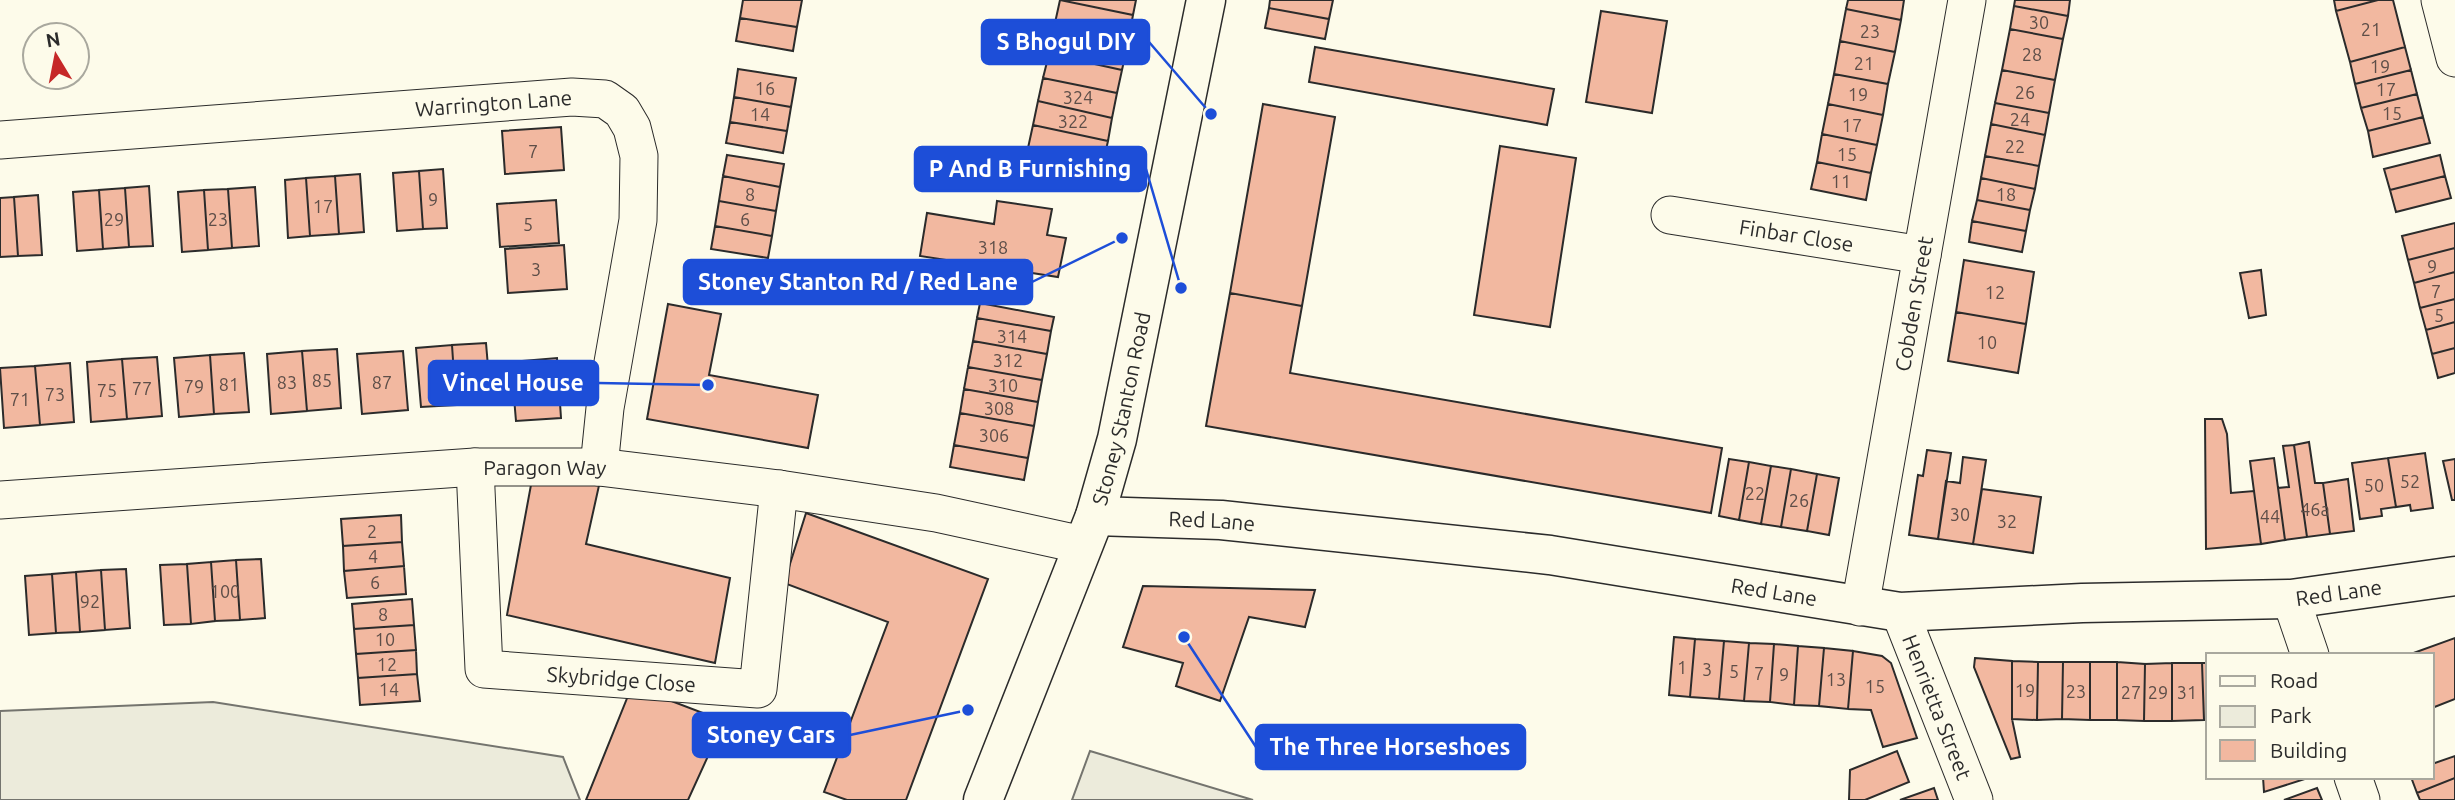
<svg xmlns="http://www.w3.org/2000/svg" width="2455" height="800" font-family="Ubuntu,sans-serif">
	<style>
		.green { fill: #ecebdb; stroke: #74746e; stroke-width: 2 }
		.building { fill: #f2b8a0; stroke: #2b2b2b; stroke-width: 2 }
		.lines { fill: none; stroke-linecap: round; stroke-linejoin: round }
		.minor-casing { stroke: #2b2b2b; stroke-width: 39 }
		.tertiary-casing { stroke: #2b2b2b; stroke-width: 41 }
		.secondary-casing { stroke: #2b2b2b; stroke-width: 41 }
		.minor { stroke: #fdfbea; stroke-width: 37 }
		.tertiary { stroke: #fdfbea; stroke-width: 38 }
		.secondary { stroke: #fdfbea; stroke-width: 38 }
		.labels { text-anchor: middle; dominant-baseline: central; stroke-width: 5; stroke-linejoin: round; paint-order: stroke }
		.number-label { font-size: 18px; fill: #5d4e48 }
		.street-label { font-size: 21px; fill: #2b2b2b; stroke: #fdfbea }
		.leader { fill: none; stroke: #1d4ed8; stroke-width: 2.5 }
		.callout-dot { fill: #1d4ed8; stroke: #fdfbea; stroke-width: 2.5 }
		.callout { fill: #1d4ed8; stroke: #1d4ed8; stroke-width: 2.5 }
		.callout-label { font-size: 23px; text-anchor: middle; font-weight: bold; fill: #fff }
	</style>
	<rect width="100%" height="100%" fill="#fdfbea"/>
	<path class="green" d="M213 702 563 757 580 800H0V711Z
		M1090 751 1253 800H1072Z"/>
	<path class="building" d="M743 0H802L797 27 740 18Z
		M1060 0 1133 15 1127 47 1053 32Z
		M1060 0H1136L1133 15Z
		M1270 0H1333L1329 19 1269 8Z
		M1848 0H1904L1901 20 1846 9Z
		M2015 0H2070L2068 16 2014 6Z
		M2334 0H2378L2336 11Z
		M2378 0H2393L2405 47 2350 62 2336 11Z
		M2014 6 2068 16 2063 39 2010 29Z
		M1269 8 1329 19 1325 39 1265 28Z
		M1846 9 1901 20 1895 52 1840 41Z
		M1601 11 1667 21 1652 113 1586 102Z
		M740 18 797 27 793 51 736 41Z
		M2010 29 2063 39 2055 80 2002 70Z
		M1053 32 1127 47 1122 70 1049 54Z
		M1840 41 1895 52 1888 84 1834 74Z
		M1315 47 1554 89 1547 125 1309 82Z
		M2405 47 2411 70 2355 84 2350 62Z
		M1049 54 1122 70 1117 93 1043 78Z
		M738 69 796 78 791 107 734 97Z
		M2002 70 2055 80 2049 113 1995 103Z
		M2411 70 2417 94 2361 108 2355 84Z
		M1834 74 1888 84 1883 115 1828 104Z
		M1043 78 1117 93 1112 118 1038 101Z
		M2417 94 2423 117 2368 131 2361 108Z
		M734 97 791 107 787 131 730 122Z
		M1038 101 1112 118 1108 141 1033 125Z
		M1995 103 2049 113 2045 135 1991 124Z
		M1263 104 1335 117 1302 306 1230 293Z
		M1828 104 1883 115 1877 145 1822 134Z
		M2423 117 2430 143 2373 157 2368 131Z
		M730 122 787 131 783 153 726 143Z
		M1991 124 2045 135 2039 166 1985 156Z
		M1033 125 1108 141 1103 163 1028 148Z
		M561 127 564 170 505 174 502 131Z
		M1822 134 1877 145 1871 173 1817 162Z
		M1500 146 1576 158 1550 327 1474 315Z
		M727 155 784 164 780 187 723 176Z
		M2440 155 2445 176 2390 190 2384 169Z
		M1985 156 2039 166 2035 189 1981 178Z
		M1817 162 1871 173 1866 200 1811 189Z
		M443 169 447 228 423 229 419 171Z
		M419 171 423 229 397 231 393 173Z
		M360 174 364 232 339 234 335 176Z
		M335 176 339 234 310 236 306 178Z
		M723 176 780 187 776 211 719 201Z
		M2445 176 2451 198 2396 212 2390 190Z
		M306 178 310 236 288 238 285 180Z
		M1981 178 2035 189 2030 210 1977 200Z
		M149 186 153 246 129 247 125 188Z
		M255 187 259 246 232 248 228 189Z
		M125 188 129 247 103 249 99 190Z
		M228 189 232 248 208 250 204 190Z
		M99 190 103 249 77 251 73 192Z
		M204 190 208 250 182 252 178 192Z
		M38 195 42 255 18 256 14 197Z
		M14 197 18 256 0 257V198Z
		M556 200 559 243 500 247 497 204Z
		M1977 200 2030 210 2026 231 1972 221Z
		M719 201 776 211 772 236 715 226Z
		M997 201 1052 209 1047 235 1066 238 1058 277 920 256 927 213 994 224Z
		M1972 221 2026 231 2022 252 1969 242Z
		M2455 223V248L2408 260 2402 236Z
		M715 226 772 236 768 258 711 249Z
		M564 245 567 289 508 293 505 249Z
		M2455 248V272L2414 283 2408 260Z
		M1964 260 2034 272 2026 324 1956 312Z
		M2261 270 2266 315 2249 318 2240 273Z
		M2455 272V299L2420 308 2414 283Z
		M1230 293 1302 306 1290 373 1722 448 1711 513 1206 426Z
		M2455 299V322L2426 330 2420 308Z
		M980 303 1054 317 1051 331 977 318Z
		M668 304 721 314 709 375 818 395 808 448 647 419Z
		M1956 312 2026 324 2018 373 1948 361Z
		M977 318 1051 331 1047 354 973 341Z
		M2455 322V348L2432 354 2426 330Z
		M973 341 1047 354 1042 380 968 367Z
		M486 343 491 402 456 405 452 345Z
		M452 345 456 405 421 407 416 348Z
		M2455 348V373L2438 378 2432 354Z
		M337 349 341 408 307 411 302 351Z
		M302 351 307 411 271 414 267 354Z
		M403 351 408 410 362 414 357 354Z
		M244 353 249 412 214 414 210 355Z
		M210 355 214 414 179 417 174 358Z
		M157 357 162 416 127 419 122 359Z
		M557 358 561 418 516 421 511 362Z
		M122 359 127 419 91 422 87 362Z
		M70 363 74 422 40 425 35 366Z
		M35 366 40 425 4 428 0 368Z
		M968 367 1042 380 1038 402 964 389Z
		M964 389 1038 402 1034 426 960 413Z
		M960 413 1034 426 1028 458 954 445Z
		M2205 419H2222L2227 434 2231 493 2254 491 2261 544 2206 549Z
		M2309 442 2315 483H2323L2330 534 2307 537 2294 445Z
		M954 445 1028 458 1024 480 950 467Z
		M2294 445 2307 537 2285 540 2278 488 2289 487 2283 446Z
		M1927 450 1951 453 1938 539 1909 535 1918 475 1923 476Z
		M2425 453 2433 508 2411 511 2410 505 2396 507 2388 458Z
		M1963 457 1986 460 1973 544 1938 539 1946 481 1960 483Z
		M2274 458 2285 540 2261 544 2250 461Z
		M2388 458 2396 507 2381 509 2382 516 2360 519 2352 463Z
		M1729 459 1749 462 1739 520 1719 516Z
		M2455 459V500H2452L2443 461Z
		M1749 462 1771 466 1761 524 1739 520Z
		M1771 466 1791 469 1781 527 1761 524Z
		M1791 469 1817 474 1807 531 1781 527Z
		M533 474 600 481 586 544 730 578 715 663 507 615Z
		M1817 474 1839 478 1829 535 1807 531Z
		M2348 479 2354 531 2330 534 2323 483Z
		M1982 489 2041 497 2033 553 1973 544Z
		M806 513 988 579 906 800H847L824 792 888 622 784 583Z
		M401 515 402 542 343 546 341 519Z
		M402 542 404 566 344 571 343 546Z
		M261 559 265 618 240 620 236 560Z
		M236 560 240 620 215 621 211 562Z
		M211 562 215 621 191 624 187 564Z
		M187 564 191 624 164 625 160 565Z
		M404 566 406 594 347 598 344 571Z
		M126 569 130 628 105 630 101 570Z
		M101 570 105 630 80 632 76 572Z
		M76 572 80 632 56 633 52 574Z
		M52 574 56 633 29 635 25 576Z
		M1143 586 1315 590 1305 627 1249 617 1220 701 1176 686 1183 663 1123 647Z
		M412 599 414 625 354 629 352 604Z
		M414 625 416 650 356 654 354 629Z
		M1674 637 1695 639 1690 697 1669 695Z
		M2455 638V699L2432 708V655H2408Z
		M1695 639 1724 641 1719 699 1690 697Z
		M1724 641 1749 643 1744 701 1719 699Z
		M1749 643 1774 644 1770 702 1744 701Z
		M1774 644 1798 646 1794 705 1770 702Z
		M1798 646 1824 648 1819 706 1794 705Z
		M1824 648 1853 651 1848 709 1819 706Z
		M416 650 417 674 358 678 356 654Z
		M1853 651 1882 656 1891 663 1917 738 1883 747 1871 710 1848 709Z
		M1975 658 2012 661V719L2020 757 2011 759 1974 667Z
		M2012 661 2038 662 2037 720 2012 719Z
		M2038 662H2063L2062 719 2037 720Z
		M2063 662H2090V720L2062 719Z
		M2090 662H2117V720H2090Z
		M2117 662 2145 664 2144 721 2117 720Z
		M2172 663V721H2144L2145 664Z
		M2172 663H2202L2204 720 2172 721Z
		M2202 663H2208V720H2204Z
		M417 674 420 701 360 705 358 678Z
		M632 686 724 721 688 800H586Z
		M1897 751 1909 782 1865 800H1849L1850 770Z
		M2455 756V778L2417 793 2411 777H2432V764Z
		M2263 777H2311L2264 792Z
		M2455 778V800H2420L2417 793Z
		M1934 788 1938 800H1900Z
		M2317 788 2322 800H2284Z"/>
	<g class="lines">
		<g class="minor-casing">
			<g id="minor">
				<path d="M2440 0 2455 58"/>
				<path id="s1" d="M0 140 572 97 605 99 622 111 632 128 639 156 638 220 605 408 599 467"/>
				<path id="s2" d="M1670 215 1922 255"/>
				<path id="s3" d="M475 467 484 669 758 689 779 489"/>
				<path id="s4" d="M0 500 475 467H599L779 489 936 513 1083 545"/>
				<path d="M2291 599 2310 655"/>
				<path id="s5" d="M1860 607 1967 0"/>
				<path id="s6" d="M1900 612 1974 800"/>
				<path d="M2353 777 2361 800"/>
			</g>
		</g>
		<g class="tertiary-casing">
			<g id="tertiary">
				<path id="s7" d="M1095 516 1221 520 1550 555 1900 612 2082 603 2291 599 2455 576"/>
			</g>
		</g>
		<g class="secondary-casing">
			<g id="secondary">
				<path id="s8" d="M983 800 1095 516 1117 439 1206 0"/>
			</g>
		</g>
		<use href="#minor" class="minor"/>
		<use href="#tertiary" class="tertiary"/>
		<use href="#secondary" class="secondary"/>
	</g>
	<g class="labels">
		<g class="number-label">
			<text x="2039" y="22">30</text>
			<text x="2371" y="29">21</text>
			<text x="1870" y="31">23</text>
			<text x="2032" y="54">28</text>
			<text x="1864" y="63">21</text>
			<text x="2380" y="66">19</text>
			<text x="765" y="88">16</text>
			<text x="2386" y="89">17</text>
			<text x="2025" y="92">26</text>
			<text x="1858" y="94">19</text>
			<text x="1078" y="97">324</text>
			<text x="2392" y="113">15</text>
			<text x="760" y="114">14</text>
			<text x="2020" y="119">24</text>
			<text x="1073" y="121">322</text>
			<text x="1852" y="125">17</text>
			<text x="2015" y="146">22</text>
			<text x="533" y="151">7</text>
			<text x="1847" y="154">15</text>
			<text x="1841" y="181">11</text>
			<text x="750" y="194">8</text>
			<text x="2006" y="194">18</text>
			<text x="433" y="199">9</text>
			<text x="323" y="206">17</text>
			<text x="114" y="219">29</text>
			<text x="218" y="219">23</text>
			<text x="745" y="219">6</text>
			<text x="528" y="224">5</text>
			<text x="993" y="247">318</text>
			<text x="2432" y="266">9</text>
			<text x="536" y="269">3</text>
			<text x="2436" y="291">7</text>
			<text x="1995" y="292">12</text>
			<text x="2439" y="315">5</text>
			<text x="1012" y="336">314</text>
			<text x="1987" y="342">10</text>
			<text x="1008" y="360">312</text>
			<text x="322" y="380">85</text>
			<text x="287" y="382">83</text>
			<text x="382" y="382">87</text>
			<text x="229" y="384">81</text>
			<text x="1003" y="385">310</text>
			<text x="194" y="386">79</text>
			<text x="142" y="388">77</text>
			<text x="107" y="390">75</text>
			<text x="55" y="394">73</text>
			<text x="20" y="399">71</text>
			<text x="999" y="408">308</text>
			<text x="994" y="435">306</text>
			<text x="2410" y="481">52</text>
			<text x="2374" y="485">50</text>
			<text x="1755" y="493">22</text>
			<text x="1799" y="500">26</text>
			<text x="2315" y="509">46a</text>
			<text x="1960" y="514">30</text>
			<text x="2270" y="516">44</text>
			<text x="2007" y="521">32</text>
			<text x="372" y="531">2</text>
			<text x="373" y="556">4</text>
			<text x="375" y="582">6</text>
			<text x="225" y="591">100</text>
			<text x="90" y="601">92</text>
			<text x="383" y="614">8</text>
			<text x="385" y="639">10</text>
			<text x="387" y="664">12</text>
			<text x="1682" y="667">1</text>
			<text x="1707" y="669">3</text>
			<text x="1734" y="671">5</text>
			<text x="1759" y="673">7</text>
			<text x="1784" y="674">9</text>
			<text x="1836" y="679">13</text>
			<text x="1875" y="686">15</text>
			<text x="389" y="689">14</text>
			<text x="2025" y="690">19</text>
			<text x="2076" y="691">23</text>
			<text x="2131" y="692">27</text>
			<text x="2158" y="692">29</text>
			<text x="2187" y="692">31</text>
		</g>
		<g class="street-label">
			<text stroke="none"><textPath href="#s1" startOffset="495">Warrington Lane</textPath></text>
			<text stroke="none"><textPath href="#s2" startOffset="128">Finbar Close</textPath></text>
			<text stroke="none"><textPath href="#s5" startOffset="308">Cobden Street</textPath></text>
			<text stroke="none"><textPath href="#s8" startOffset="416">Stoney Stanton Road</textPath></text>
			<text stroke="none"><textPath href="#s4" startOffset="546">Paragon Way</textPath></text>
			<text stroke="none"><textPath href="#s7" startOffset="117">Red Lane</textPath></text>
			<text stroke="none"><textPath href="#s7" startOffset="684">Red Lane</textPath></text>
			<text stroke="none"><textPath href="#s7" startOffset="1251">Red Lane</textPath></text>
			<text stroke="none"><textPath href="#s3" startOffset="340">Skybridge Close</textPath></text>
			<text stroke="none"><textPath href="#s6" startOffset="102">Henrietta Street</textPath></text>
		</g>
	</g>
	<path class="leader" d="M1211 114L1149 42M1181 288L1146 169M1122 238L1032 282M708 385L598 383M968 710L850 735M1184 637L1256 747"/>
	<g class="callout-dot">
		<circle cx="1211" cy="114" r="7"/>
		<circle cx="1181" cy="288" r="7"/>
		<circle cx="1122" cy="238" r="7"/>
		<circle cx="708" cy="385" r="7"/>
		<circle cx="968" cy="710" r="7"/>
		<circle cx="1184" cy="637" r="7"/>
	</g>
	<g class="callout">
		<rect x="982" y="20" width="167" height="44" rx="7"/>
		<rect x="915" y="147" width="231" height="44" rx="7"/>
		<rect x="684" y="260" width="348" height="44" rx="7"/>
		<rect x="429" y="361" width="169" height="44" rx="7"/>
		<rect x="693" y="713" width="157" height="44" rx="7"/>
		<rect x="1256" y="725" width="269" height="44" rx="7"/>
	</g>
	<g class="callout-label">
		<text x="1066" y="50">S Bhogul DIY</text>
		<text x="1030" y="177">P And B Furnishing</text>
		<text x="858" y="290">Stoney Stanton Rd / Red Lane</text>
		<text x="513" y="391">Vincel House</text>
		<text x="771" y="743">Stoney Cars</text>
		<text x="1390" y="755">The Three Horseshoes</text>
	</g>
	<rect x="2206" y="653" width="228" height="126" fill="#fdfbea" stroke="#a9a89e" stroke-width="2"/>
	<rect x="2220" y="676" width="35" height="10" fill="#fdfbea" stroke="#a9a89e" stroke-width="2"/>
	<text x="2270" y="688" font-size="21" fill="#2b2b2b">Road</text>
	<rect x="2220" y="706" width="35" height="21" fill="#ecebdb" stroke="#a9a89e" stroke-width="2"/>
	<text x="2270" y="723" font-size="21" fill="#2b2b2b">Park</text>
	<rect x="2220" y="740" width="35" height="21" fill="#f2b8a0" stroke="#a9a89e" stroke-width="2"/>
	<text x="2270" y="758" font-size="21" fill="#2b2b2b">Building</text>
	<g transform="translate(56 56) rotate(350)"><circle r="33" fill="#fdfbea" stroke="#a9a89e" stroke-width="2"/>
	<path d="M0-5L12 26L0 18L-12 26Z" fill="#c62828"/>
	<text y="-10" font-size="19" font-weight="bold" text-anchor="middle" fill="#2b2b2b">N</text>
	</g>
</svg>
